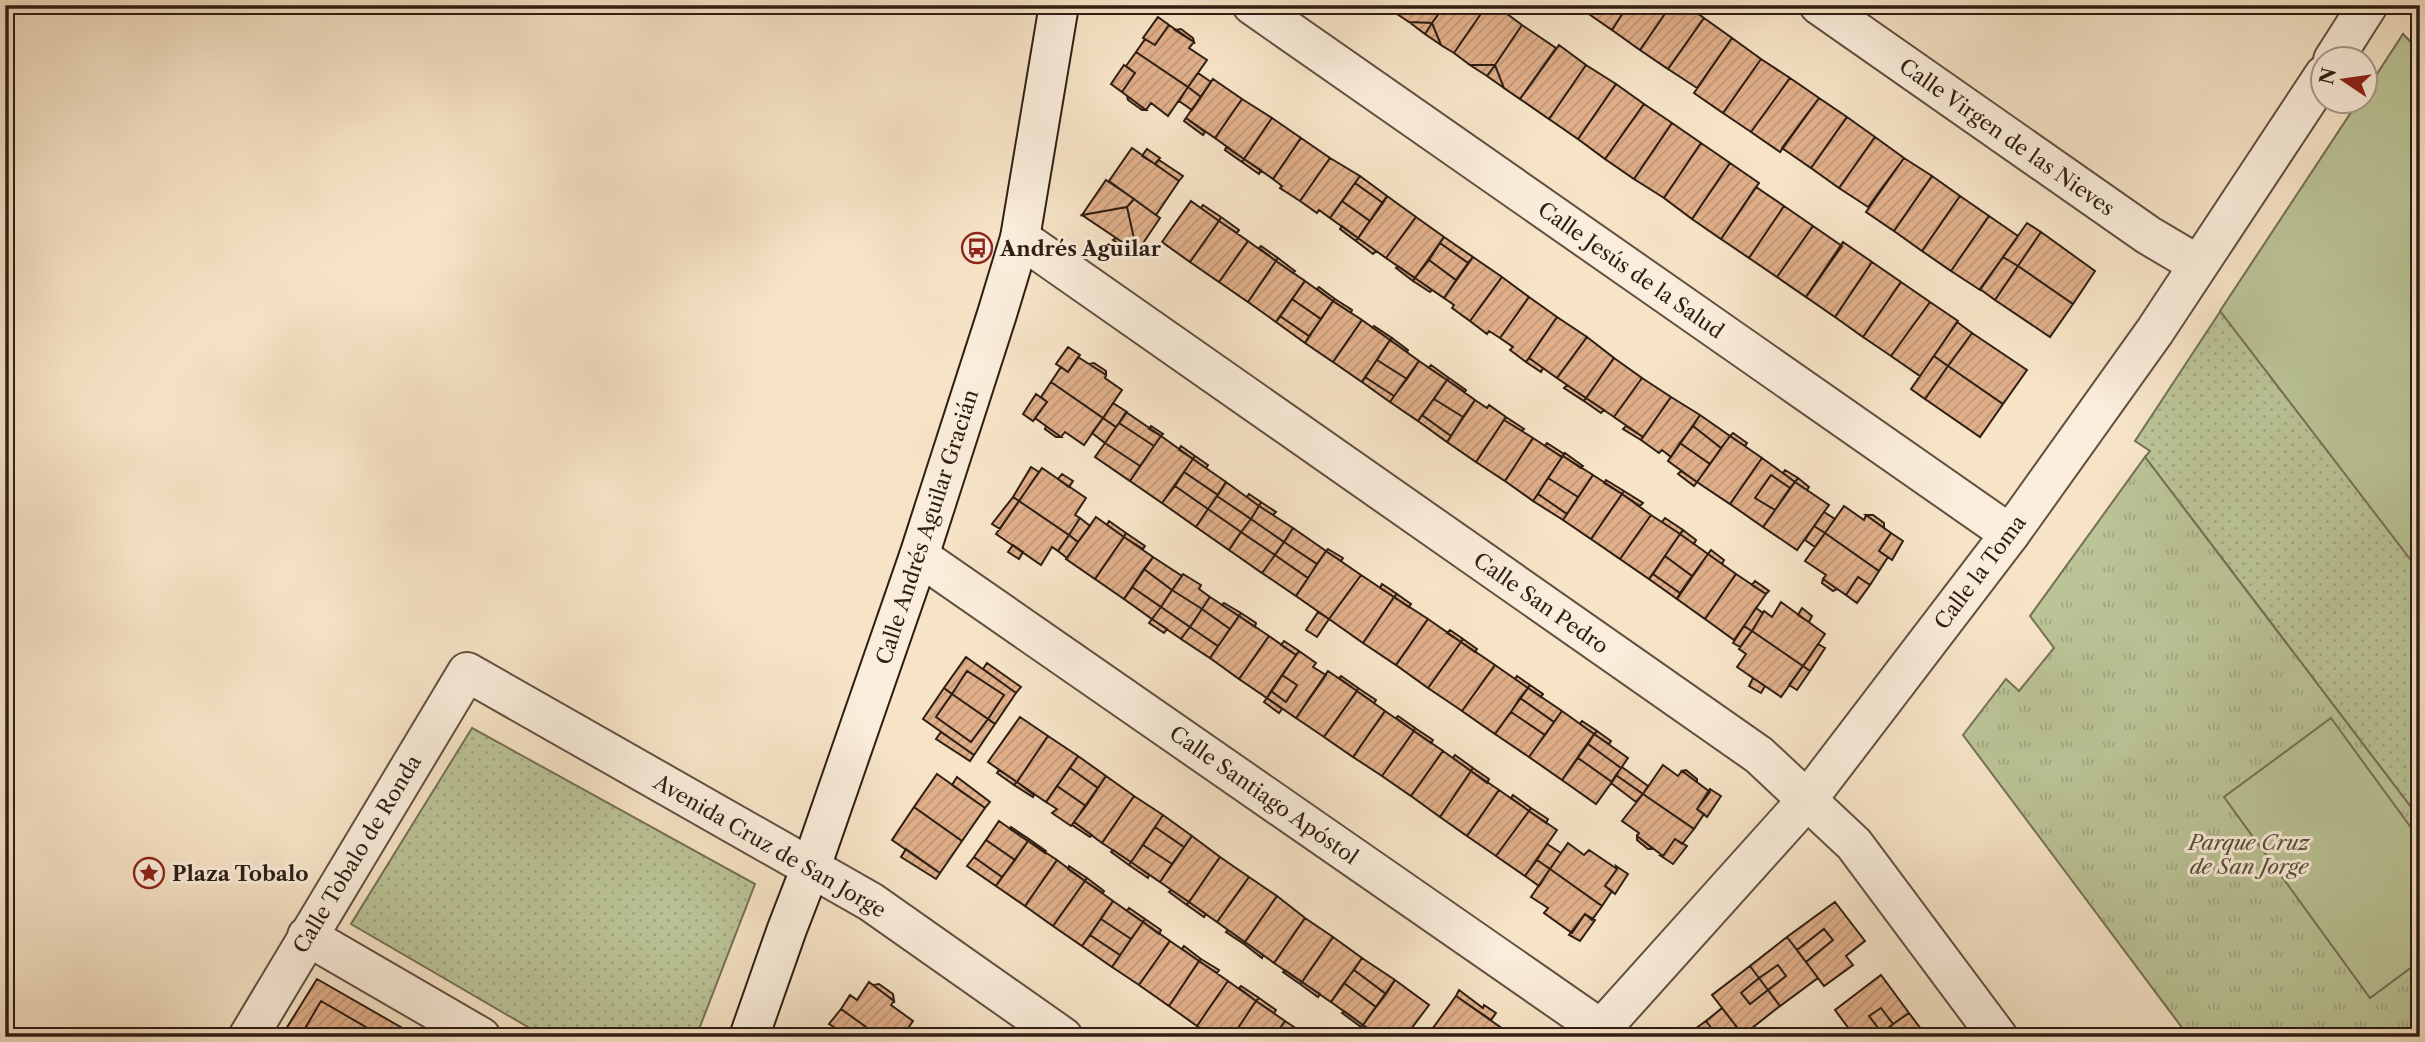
<svg xmlns="http://www.w3.org/2000/svg" width="2425" height="1042" font-family="'Libre Caslon Text',serif">
	<style>
		.grass { fill: url(#grass-dots); stroke: #757155; stroke-width: 2 }
		.park { fill: url(#park-tufts); stroke: #757155; stroke-width: 2 }
		.garden { fill: #bbc497; stroke: #757155; stroke-width: 2 }
		.building { fill: url(#building-hatch); stroke: #2f1e13; stroke-width: 2 }
		.lines { fill: none; stroke-linecap: round; stroke-linejoin: round }
		.minor-casing { stroke: #615040; stroke-width: 42 }
		.tertiary-casing { stroke: #615040; stroke-width: 42 }
		.secondary-casing { stroke: #2f1e13; stroke-width: 42 }
		.minor { stroke: #faeddb; stroke-width: 38 }
		.tertiary { stroke: #faeddb; stroke-width: 38 }
		.secondary { stroke: #faeddb; stroke-width: 38 }
		.labels { text-anchor: middle; dominant-baseline: central; stroke-width: 6; stroke-linejoin: round; paint-order: stroke }
		.street-label { font-size: 21px; fill: #2f1e13; stroke: #faeddb }
		.poi-label { font-size: 21px; font-weight: bold; fill: #2f1e13; stroke: #faeddb; text-anchor: start }
		.park-label { font-size: 21px; font-style: italic; fill: #59503b; stroke: #faeddb }
	</style>
	<defs>
		<pattern id="grass-dots" width="8" height="8" patternUnits="userSpaceOnUse" patternTransform="scale(1.75)"><rect width="8" height="8" fill="#bbc497"/><path d="M2 2h.1M6 6h.1" fill="none" stroke="#a1a881" stroke-width="1.8" stroke-linecap="round"/></pattern>
		<pattern id="park-tufts" width="24" height="20" patternUnits="userSpaceOnUse" patternTransform="scale(1.75)"><rect width="24" height="20" fill="#bbc497"/><path d="M3 7l-1-3M5 7V3M7 7l1-3M15 17l-1-3M17 17v-4M19 17l1-3" fill="none" stroke="#a1a881"/></pattern>
		<pattern id="building-hatch" width="6" height="6" patternUnits="userSpaceOnUse" patternTransform="scale(1.75)"><rect width="6" height="6" fill="#e0af8a"/><path d="M-1 1l2-2M0 6l6-6M5 7l2-2" fill="none" stroke="#c09676"/></pattern>
	</defs>
	<rect width="100%" height="100%" fill="#f7e4c7"/>
	<filter id="stains"><feTurbulence type="fractalNoise" baseFrequency=".00286" numOctaves="4"/><feColorMatrix values="0 0 0 0 .2 0 0 0 0 .09 0 0 0 0 .02 0 0 0 .5 -.17"/></filter>
	<radialGradient id="worn" r=".72"><stop offset=".6" stop-color="#630" stop-opacity="0"/><stop offset="1" stop-color="#630" stop-opacity=".3"/></radialGradient>
	<path class="grass" d="M2403 34 2420 52V819L2145 457 2150 451 2135 441 2358 102H2366V91Z
		M472 728 755 884 696 1037H545L351 924Z"/>
	<path class="park" d="M2145 457 2420 819V1037H2189L1963 735 2006 679 2019 691 2054 648 2030 616Z"/>
	<path class="garden" d="M2403 34 2420 52V572L2220 311 2358 102H2366V91Z
		M2331 718 2420 840V961L2370 998 2224 797Z"/>
	<path class="building" d="M1384 5H1402L1397 14Z
		M1402 5H1445L1432 23 1409 22 1397 14Z
		M1445 5H1487L1454 53 1441 45 1432 23Z
		M1487 5H1495L1522 25 1495 65H1470L1454 53Z
		M1586 5H1628L1612 30 1583 10Z
		M1628 5H1671L1640 50 1612 30Z
		M1671 5H1685L1704 18 1668 69 1640 50Z
		M1158 17 1169 25 1155 45 1143 38Z
		M1704 18 1732 38 1697 88 1668 69Z
		M1409 22 1432 23 1425 34Z
		M1432 23 1441 45 1425 34Z
		M1169 25 1194 42 1189 48 1207 60 1188 87 1136 52 1145 39 1155 45Z
		M1522 25 1556 48 1520 99 1504 88 1495 65Z
		M1181 29 1193 38 1194 42 1175 30Z
		M1732 38 1761 59 1723 113 1694 93Z
		M1559 45 1586 65 1549 119 1520 99Z
		M1136 52 1188 87 1168 116 1151 103 1146 110 1122 92 1135 73 1126 66Z
		M1761 59 1790 78 1751 132 1723 113Z
		M1124 65 1135 73 1122 92 1111 84Z
		M1470 65H1495L1487 76Z
		M1495 65 1504 88 1487 76Z
		M1586 65 1616 84 1578 139 1549 119Z
		M1198 73 1211 82 1201 97 1188 87Z
		M1790 78 1819 98 1780 152 1751 132Z
		M1213 79 1242 99 1215 138 1186 118Z
		M1616 84 1644 104 1605 159 1578 139Z
		M1188 87 1201 97 1192 110 1179 101Z
		M1127 96 1146 110H1142L1128 100Z
		M1819 98 1847 117 1811 168 1782 148Z
		M1242 99 1272 118 1244 159 1215 138Z
		M1644 104 1672 123 1634 179 1605 159Z
		M1847 117 1875 137 1839 188 1811 168Z
		M1186 118 1205 132 1203 135 1184 121Z
		M1272 118 1301 138 1273 179 1244 159Z
		M1672 123 1701 143 1664 198 1634 179Z
		M1875 137 1904 158 1868 207 1839 188Z
		M1301 138 1330 158 1300 201 1280 188 1282 186 1273 179Z
		M1701 143 1730 163 1692 219 1664 198Z
		M1226 147 1244 159 1242 162 1225 150Z
		M1132 148 1179 181 1156 215 1109 181Z
		M1147 149 1160 158 1155 164 1142 156Z
		M1330 158 1360 176 1330 218 1319 210 1317 213 1300 201Z
		M1904 158 1932 176 1894 231 1866 212Z
		M1244 159 1261 170 1259 174 1242 162Z
		M1159 160 1183 176 1179 181 1155 164Z
		M1730 163 1759 183 1721 239 1692 219Z
		M1360 176 1387 196 1383 203 1355 183Z
		M1932 176 1960 196 1922 251 1894 231Z
		M1106 180 1134 199 1127 207 1082 215Z
		M1355 183 1383 203 1370 221 1342 201Z
		M1756 187 1784 206 1749 258 1721 239Z
		M1387 196 1416 217 1386 258 1358 238Z
		M1960 196 1989 216 1951 271 1922 251Z
		M1134 199 1160 218 1137 252 1127 207Z
		M1191 201 1219 221 1190 262 1162 242Z
		M1342 201 1370 221 1358 238 1330 218Z
		M1203 205 1221 217 1219 221 1201 208Z
		M1784 206 1813 226 1777 277 1749 258Z
		M1127 207 1137 252 1082 215Z
		M1989 216 2018 236 1980 290 1951 271Z
		M1221 217 1239 230 1237 233 1219 221Z
		M1416 217 1444 237 1415 278 1386 258Z
		M1219 221 1248 241 1219 282 1190 262Z
		M2027 223 2041 232 2018 266 2003 257Z
		M1342 226 1358 238 1356 241 1340 229Z
		M1813 226 1842 246 1806 297 1777 277Z
		M2041 232 2095 271 2073 304 2018 266Z
		M1444 237 1473 257 1468 263 1440 243Z
		M1116 238 1134 250 1132 253 1113 240Z
		M1358 238 1376 251 1373 254 1356 241Z
		M1248 241 1276 261 1248 302 1219 282Z
		M1843 242 1872 262 1835 317 1806 297Z
		M1440 243 1468 263 1456 280 1429 260Z
		M1261 246 1278 258 1276 261 1259 248Z
		M1473 257 1502 277 1470 321 1452 308 1454 305 1444 298Z
		M2003 257 2018 266 1995 300 1980 289Z
		M1278 258 1295 271 1293 273 1276 261Z
		M1429 260 1456 280 1444 298 1415 278Z
		M1276 261 1305 281 1276 322 1248 302Z
		M1872 262 1901 282 1863 337 1835 317Z
		M1398 266 1415 278 1413 281 1396 268Z
		M2018 266 2073 304 2050 337 1995 300Z
		M1502 277 1529 297 1500 338 1489 331 1487 334 1470 321Z
		M1415 278 1432 290 1430 292 1413 281Z
		M1305 281 1333 301 1321 319 1292 299Z
		M1901 282 1930 302 1891 356 1863 337Z
		M1319 287 1335 299 1333 301 1317 289Z
		M1529 297 1557 317 1526 362 1510 350 1513 347 1500 338Z
		M1292 299 1321 319 1309 336 1280 316Z
		M1335 299 1352 310 1351 313 1333 301Z
		M1333 301 1362 320 1333 362 1305 343Z
		M1930 302 1958 321 1920 376 1891 356Z
		M1280 316 1309 336 1305 343 1276 322Z
		M1557 317 1587 337 1557 378 1529 358Z
		M1362 320 1390 340 1362 382 1333 362Z
		M1957 322 1972 333 1948 366 1934 356Z
		M1374 326 1392 338 1390 340 1373 328Z
		M1972 333 2027 370 2003 404 1948 366Z
		M1587 337 1614 358 1586 398 1557 378Z
		M1392 338 1408 350 1407 352 1390 340Z
		M1390 340 1419 361 1407 379 1377 360Z
		M1068 347 1080 355 1068 372 1056 364Z
		M1934 356 1948 366 1925 399 1911 389Z
		M1078 357 1106 375 1105 378 1122 390 1103 418 1051 382 1061 367 1068 372Z
		M1529 358 1543 368 1541 372 1526 362Z
		M1614 358 1642 378 1614 417 1586 398Z
		M1377 360 1407 379 1394 396 1365 377Z
		M1419 361 1447 380 1418 421 1390 402Z
		M1094 363 1106 371V375L1089 364Z
		M1431 365 1449 378 1447 380 1429 368Z
		M1948 366 2003 404 1980 437 1925 399Z
		M1365 377 1394 396 1390 402 1362 382Z
		M1449 378 1466 390 1465 392 1447 380Z
		M1642 378 1671 397 1643 437 1614 417Z
		M1447 380 1475 400 1463 417 1434 399Z
		M1051 382 1103 418 1084 445 1065 432 1061 437 1035 418 1047 402 1041 397Z
		M1567 385 1586 398 1584 401 1564 388Z
		M1036 394 1047 402 1033 421 1023 414Z
		M1671 397 1700 415 1671 457 1662 450 1659 453 1641 440Z
		M1586 398 1604 410 1601 413 1584 401Z
		M1434 399 1463 417 1451 436 1422 415Z
		M1475 400 1487 408 1489 405 1506 417 1476 462 1447 442Z
		M1113 403 1127 412 1116 427 1103 418Z
		M1126 412 1161 436 1154 446 1119 423Z
		M1422 415 1451 436 1447 442 1418 421Z
		M1700 415 1730 436 1721 448 1693 426Z
		M1506 417 1524 429 1522 431 1504 420Z
		M1103 418 1116 427 1105 443 1092 433Z
		M1504 420 1533 438 1505 481 1476 462Z
		M1119 423 1154 446 1140 466 1105 443Z
		M1046 426 1061 437H1056L1045 429Z
		M1151 426 1163 434 1161 436 1149 429Z
		M1626 426 1643 437 1641 440 1623 429Z
		M1693 426 1721 448 1710 464 1680 443Z
		M1733 433 1747 443 1745 446 1730 436Z
		M1161 436 1193 459 1162 503 1130 481Z
		M1730 436 1762 458 1730 504 1697 482Z
		M1533 438 1562 457 1533 501 1505 481Z
		M1105 443 1140 466 1130 481 1095 457Z
		M1547 443 1564 454 1562 457 1545 446Z
		M1680 443 1710 464 1697 482 1668 461Z
		M1181 446 1195 456 1193 459 1179 450Z
		M1565 453 1583 466 1581 468 1563 456Z
		M1195 456 1208 465 1206 468 1193 459Z
		M1563 456 1593 475 1578 497 1548 478Z
		M1762 458 1795 482 1790 488 1771 475 1755 498 1775 510 1763 527 1730 504Z
		M1193 459 1226 482 1218 495 1184 472Z
		M1031 467 1039 472 1019 501 1013 497Z
		M1042 468 1086 498 1075 515 1080 518 1069 535 1019 501Z
		M1785 470 1798 478 1795 482 1783 473Z
		M1681 471 1697 482 1694 486 1678 474Z
		M1184 472 1218 495 1208 509 1175 486Z
		M1062 474 1073 481 1069 487 1058 479Z
		M1593 475 1622 494 1591 539 1563 520Z
		M1771 475 1790 488 1775 510 1755 498Z
		M1548 478 1578 497 1567 514 1538 494Z
		M1798 478 1809 487 1807 490 1795 482Z
		M1606 480 1624 491 1622 494 1604 483Z
		M1226 482 1259 506 1251 519 1217 496Z
		M1795 482 1829 505 1797 550 1763 527Z
		M1175 486 1208 509 1196 527 1162 503Z
		M1624 491 1643 503 1640 506 1622 494Z
		M1249 494 1261 502 1259 506 1247 497Z
		M1538 494 1567 514 1563 520 1533 501Z
		M1622 494 1651 515 1620 559 1591 539Z
		M1217 496 1251 519 1241 532 1208 509Z
		M1013 497 1019 501 1000 529 992 524Z
		M1019 501 1069 535 1058 551 1052 547 1041 565 996 534Z
		M1261 502 1276 512 1273 515 1259 506Z
		M1259 506 1293 528 1284 542 1251 519Z
		M1844 506 1864 520 1866 515 1891 533 1879 551 1888 557 1879 571 1825 533Z
		M1208 509 1241 532 1229 550 1196 527Z
		M1824 512 1835 519 1825 533 1814 526Z
		M1651 515 1680 534 1649 579 1620 559Z
		M1866 515H1873L1884 523V528Z
		M1096 517 1124 537 1095 579 1066 559Z
		M1080 518 1090 526 1078 542 1069 535Z
		M1665 518 1683 530 1680 534 1662 522Z
		M1251 519 1284 542 1275 555 1241 532Z
		M1109 521 1126 533 1124 537 1107 525Z
		M1814 526 1825 533 1815 547 1805 540Z
		M1293 528 1326 551 1317 564 1284 542Z
		M1683 530 1696 540 1694 544 1680 534Z
		M1241 532 1275 555 1262 573 1229 550Z
		M1126 533 1145 546 1143 549 1124 537Z
		M1825 533 1879 571 1870 585 1858 577 1846 595 1823 579 1826 575 1805 561Z
		M1891 533 1903 541 1892 560 1879 551Z
		M1680 534 1708 554 1692 576 1665 556Z
		M1069 535 1078 542 1067 558 1058 551Z
		M1124 537 1153 557 1124 599 1095 579Z
		M1284 542 1317 564 1308 578 1275 555Z
		M1013 545 1023 552 1019 559 1008 552Z
		M1328 549 1343 558 1341 561 1326 551Z
		M1711 550 1724 560 1722 564 1708 554Z
		M1326 551 1361 575 1329 619 1296 596Z
		M1708 554 1736 574 1705 619 1677 599Z
		M1275 555 1308 578 1296 596 1262 573Z
		M1665 556 1692 576 1680 593 1653 574Z
		M1153 557 1182 576 1172 590 1144 569Z
		M1144 569 1172 590 1161 607 1132 587Z
		M1183 574 1201 585 1199 589 1210 597 1202 609 1172 590Z
		M1653 574 1680 593 1677 599 1649 579Z
		M1736 574 1766 594 1734 640 1705 619Z
		M1361 575 1394 597 1363 643 1329 619Z
		M1858 577 1870 585 1857 603 1846 595Z
		M1823 579 1837 589 1833 591 1822 583Z
		M1755 581 1769 591 1766 594 1752 585Z
		M1382 584 1397 594 1394 597 1380 588Z
		M1132 587 1161 607 1152 619 1124 599Z
		M1172 590 1202 609 1190 627 1161 607Z
		M1397 594 1411 604 1409 607 1394 597Z
		M1210 597 1239 616 1230 629 1202 609Z
		M1394 597 1428 619 1396 665 1363 643Z
		M1781 602 1825 634 1803 666 1752 631 1764 611 1772 617Z
		M1224 603 1241 613 1239 616 1222 605Z
		M1161 607 1190 627 1181 639 1152 619Z
		M1756 608 1763 613 1752 631 1744 626Z
		M1802 608 1812 616 1809 622 1798 615Z
		M1202 609 1230 629 1218 646 1190 627Z
		M1318 612 1329 619 1317 637 1306 630Z
		M1241 613 1256 623 1255 627 1239 616Z
		M1239 616 1269 636 1239 679 1210 658Z
		M1152 619 1167 629 1164 633 1149 623Z
		M1428 619 1461 642 1428 688 1396 665Z
		M1744 626 1752 631 1740 647 1733 643Z
		M1190 627 1218 646 1210 658 1181 639Z
		M1450 630 1463 639 1461 642 1447 633Z
		M1752 631 1803 666 1781 697 1737 667 1746 654 1739 649Z
		M1269 636 1296 655 1267 698 1239 679Z
		M1463 639 1477 649 1475 652 1461 642Z
		M1284 641 1299 651 1296 655 1281 645Z
		M1461 642 1495 665 1462 711 1428 688Z
		M1818 644 1825 648 1810 671 1803 666Z
		M1299 651 1316 663 1313 667 1326 675 1296 718 1267 698 1271 691 1286 702 1297 685 1282 675Z
		M966 657 1016 693 995 724 988 719 1004 695 967 671 952 694 944 688Z
		M987 663 1021 687 1016 693 983 669Z
		M1495 665 1528 688 1495 734 1462 711Z
		M1803 666 1810 671 1797 690 1789 685Z
		M967 671 1004 695 988 719 952 694Z
		M1328 671 1357 691 1324 737 1296 718Z
		M1282 675 1297 685 1286 702 1271 691Z
		M1341 676 1358 688 1357 691 1339 678Z
		M1517 676 1530 685 1528 688 1515 679Z
		M1753 678 1765 686 1761 693 1749 686Z
		M1530 685 1543 694 1541 697 1528 688Z
		M944 688 952 694 936 717 971 742 988 719 995 724 974 755 923 719Z
		M1358 688 1376 700 1374 703 1357 691Z
		M1528 688 1562 711 1554 722 1520 698Z
		M1357 691 1385 711 1353 757 1324 737Z
		M952 694 988 719 971 742 936 717Z
		M1267 698 1282 709 1279 713 1264 702Z
		M1520 698 1554 722 1545 735 1511 712Z
		M1385 711 1414 731 1382 776 1353 757Z
		M1562 711 1594 734 1562 780 1529 757Z
		M1511 712 1545 735 1529 757 1495 734Z
		M1398 716 1415 728 1414 731 1396 718Z
		M1020 717 1048 736 1017 782 988 762Z
		M1582 721 1597 731 1594 734 1580 724Z
		M1415 728 1433 740 1431 743 1414 731Z
		M1414 731 1443 751 1411 796 1382 776Z
		M1597 731 1611 741 1609 744 1594 734Z
		M941 732 974 755 970 761 936 739Z
		M1594 734 1628 758 1621 768 1588 744Z
		M1048 736 1078 756 1046 802 1017 782Z
		M1588 744 1621 768 1612 782 1578 758Z
		M1443 751 1471 771 1440 817 1411 796Z
		M1455 755 1473 768 1471 771 1453 758Z
		M1078 756 1106 776 1098 788 1070 768Z
		M1578 758 1612 782 1596 804 1562 780Z
		M1663 765 1678 776 1682 771 1710 792 1697 809 1704 814 1694 829 1643 794Z
		M1622 767 1648 786 1643 794 1616 775Z
		M1070 768 1098 788 1086 806 1057 786Z
		M1473 768 1489 779 1487 783 1471 771Z
		M999 770 1017 782 1014 785 997 773Z
		M1686 770 1697 779V782L1682 771Z
		M1471 771 1499 790 1467 836 1440 817Z
		M937 774 985 808 962 841 914 807Z
		M1616 775 1643 794 1636 802 1611 783Z
		M1106 776 1134 796 1102 843 1074 822Z
		M957 777 990 802 985 808 952 785Z
		M1017 782 1034 795 1033 797 1014 785Z
		M1057 786 1086 806 1071 826 1052 813 1057 809 1046 802Z
		M1710 789 1721 796 1707 817 1697 809Z
		M1499 790 1529 811 1496 856 1467 836Z
		M1643 794 1694 829 1682 844 1675 839 1663 856 1637 836 1639 833 1622 821Z
		M1513 795 1531 808 1529 811 1511 798Z
		M1134 796 1163 815 1131 862 1102 843Z
		M914 807 962 841 940 873 892 840Z
		M1531 808 1548 819 1546 823 1529 811Z
		M1529 811 1557 830 1525 876 1496 856Z
		M1163 815 1192 836 1184 847 1155 827Z
		M999 821 1028 841 1015 860 986 840Z
		M1074 822 1092 835 1090 837 1072 825Z
		M1011 827 1029 839 1028 841 1010 829Z
		M1155 827 1184 847 1172 864 1143 845Z
		M1192 836 1220 857 1189 902 1160 882Z
		M1637 836 1653 849H1648L1637 840Z
		M1029 839 1046 851 1045 853 1028 841Z
		M1675 839 1687 846 1673 864 1661 856H1663Z
		M986 840 1015 860 1002 877 974 857Z
		M1028 841 1057 860 1025 906 996 886Z
		M1568 843 1584 855 1589 850 1617 869 1605 886 1612 891 1602 906 1550 869Z
		M1547 844 1561 853 1550 869 1537 860Z
		M1143 845 1172 864 1160 882 1131 862Z
		M906 849 940 873 936 879 901 857Z
		M1113 850 1131 862 1129 865 1111 852Z
		M974 857 1002 877 996 886 967 866Z
		M1220 857 1249 877 1217 922 1189 902Z
		M1057 860 1085 881 1053 926 1025 906Z
		M1537 860 1550 869 1539 886 1525 876Z
		M1131 862 1149 875 1148 878 1129 865Z
		M1069 866 1087 878 1085 881 1068 869Z
		M1616 866 1628 874 1615 894 1605 886 1617 869Z
		M1550 869 1602 906 1592 920 1585 914 1572 933 1544 913 1548 908 1531 897Z
		M1249 877 1277 896 1245 942 1217 922Z
		M1087 878 1104 891 1103 893 1085 881Z
		M1085 881 1113 901 1082 946 1053 926Z
		M1171 890 1189 902 1187 905 1169 892Z
		M1277 896 1305 918 1274 963 1245 942Z
		M1113 901 1143 922 1131 939 1101 919Z
		M1189 902 1206 914 1204 917 1187 905Z
		M1835 902 1865 941 1846 956 1853 965 1824 986 1806 962 1833 940 1824 929 1797 950 1787 937Z
		M1129 908 1145 919 1143 922 1127 911Z
		M1585 914 1595 920 1580 941 1569 935Z
		M1305 918 1333 937 1302 982 1274 963Z
		M1101 919 1131 939 1120 955 1090 935Z
		M1145 919 1161 930 1159 934 1143 922Z
		M1143 922 1170 941 1139 985 1112 967Z
		M1824 929 1833 940 1806 962 1797 950Z
		M1228 930 1245 942 1244 944 1226 932Z
		M1090 935 1120 955 1112 967 1082 946Z
		M1333 937 1362 958 1331 1002 1302 982Z
		M1787 937 1818 978 1780 1006 1768 990 1786 976 1778 965 1759 978 1750 966Z
		M1170 941 1199 961 1169 1006 1139 985Z
		M1245 942 1263 955 1262 958 1244 944Z
		M1184 946 1201 959 1199 961 1182 949Z
		M1362 958 1395 980 1386 994 1354 970Z
		M1201 959 1219 970 1217 973 1199 961Z
		M1199 961 1228 981 1197 1026 1169 1006Z
		M1778 965 1786 976 1768 990 1759 978Z
		M1750 966 1759 978 1741 993 1750 1004 1768 990 1780 1006 1743 1035 1712 995Z
		M1285 970 1302 982 1300 984 1283 972Z
		M1354 970 1386 994 1376 1007 1344 983Z
		M1881 975 1909 1013 1893 1024 1881 1008 1869 1016 1882 1033 1877 1037H1855L1835 1010Z
		M1759 978 1768 990 1750 1004 1741 993Z
		M317 979 418 1037H383L321 1001 300 1037H281Z
		M1395 980 1429 1005 1405 1037H1380L1363 1025Z
		M1228 981 1256 1001 1232 1037H1213L1197 1026Z
		M869 982 894 1001 891 1005 913 1021 902 1037H880L841 1009 850 995 857 1000Z
		M1302 982 1320 994 1318 997 1300 984Z
		M1344 983 1376 1007 1363 1025 1331 1002Z
		M879 984 893 994 894 1001 873 985Z
		M1241 986 1259 998 1256 1001 1239 988Z
		M1459 990 1483 1008 1484 1005 1496 1013 1491 1020 1456 996Z
		M1456 996 1503 1029 1498 1037H1446L1433 1028Z
		M1259 998 1276 1010 1274 1013 1256 1001Z
		M321 1001 383 1037H300Z
		M1256 1001 1285 1021 1274 1037H1232Z
		M1722 1008 1743 1035 1740 1037H1718L1706 1021Z
		M1881 1008 1893 1024 1882 1033 1869 1016Z
		M841 1009 880 1037H832L837 1029 829 1024Z
		M1344 1011 1363 1025 1361 1027 1342 1013Z
		M1909 1013 1927 1037H1877L1893 1024Z
		M1285 1021 1300 1031 1308 1037H1274Z
		M1706 1021 1718 1037H1684Z
		M1363 1025 1380 1037H1376L1361 1027Z
		M908 1028 919 1035V1037H902Z
		M1433 1028 1446 1037H1427Z"/>
	<g class="lines">
		<g class="minor-casing">
			<path id="minor" d="M1252 5 2010 534
				M1819 5 2148 235 2197 264
				M1020 238 1759 755 1854 844 1998 1037
				M919 556 1601 1029 1606 1037
				M307 936 481 1037
				M248 1037 467 672 871 902 1063 1037"/>
		</g>
		<g class="tertiary-casing">
			<path id="tertiary" d="M2333 60 2368 5
				M1594 1037 1807 800 2010 534 2155 331 2324 75"/>
		</g>
		<g class="secondary-casing">
			<path id="secondary" d="M749 1037 787 929 811 867 919 556 997 314 1020 238 1059 5"/>
		</g>
		<use href="#minor" class="minor"/>
		<use href="#tertiary" class="tertiary"/>
		<use href="#secondary" class="secondary"/>
	</g>
	<defs>
		<g id="bus-ring" transform="scale(1.575)"><circle r="9.5" fill="#faeddb" stroke="#8f2418" stroke-width="1.5"/><path d="M-5-6H5V4H4V6H2V4H-2V6H-4V4H-5ZM-3.5-4V0h7V-4ZM-3.5 1.2v1.5H-2V1.2ZM2 1.2v1.5H3.5V1.2Z" fill="#8f2418"/></g>
		<g id="sight-ring" transform="scale(1.575)"><circle r="9.5" fill="#faeddb" stroke="#8f2418" stroke-width="1.5"/><path d="M0-6L1.8-2.2L6-1.7L2.9 1.2L3.7 5.4L0 3.3L-3.7 5.4L-2.9 1.2L-6-1.7L-1.8-2.2Z" fill="#8f2418"/></g>
	</defs>
	<g fill-rule="evenodd">
		<use href="#bus-ring" x="977" y="248"/>
		<use href="#sight-ring" x="149" y="873"/>
	</g>
	<g class="labels">
		<g class="street-label">
			<text transform="translate(2007 137) rotate(35)">Calle Virgen de las Nieves</text>
			<text transform="translate(1631 270) rotate(35)">Calle Jesús de la Salud</text>
			<text transform="translate(927 527) rotate(-72)">Calle Andrés Aguilar Gracián</text>
			<text transform="translate(1980 572) rotate(-53)">Calle la Toma</text>
			<text transform="translate(1541 603) rotate(35)">Calle San Pedro</text>
			<text transform="translate(1264 795) rotate(35)">Calle Santiago Apóstol</text>
			<text transform="translate(770 846) rotate(30)">Avenida Cruz de San Jorge</text>
			<text transform="translate(357 854) rotate(-59)">Calle Tobalo de Ronda</text>
		</g>
		<g class="poi-label">
			<text x="1000" y="248">Andrés Aguilar</text>
			<text x="172" y="873">Plaza Tobalo</text>
		</g>
		<g class="park-label">
			<text x="2249" y="842">Parque Cruz<tspan x="2249" dy="24">de San Jorge</tspan></text>
		</g>
	</g>
	<rect width="2425" height="1042" fill="none" stroke="#f7e4c7" stroke-width="28"/>
	<rect x="7" y="7" width="2411" height="1028" fill="none" stroke="#2f1e13" stroke-width="3.5"/>
	<rect x="14" y="14" width="2397" height="1014" fill="none" stroke="#2f1e13" stroke-width="2"/>
	<g transform="translate(2344 80) rotate(283)"><circle r="33" fill="#faeddb" stroke="#a99a8b" stroke-width="2"/>
	<path d="M0-5L12 26L0 18L-12 26Z" fill="#8f2418"/>
	<text y="-10" font-size="19" font-weight="bold" text-anchor="middle" fill="#2f1e13">N</text>
	</g>
	<rect width="100%" height="100%" filter="url(#stains)"/>
	<rect width="100%" height="100%" fill="url(#worn)"/>
</svg>
